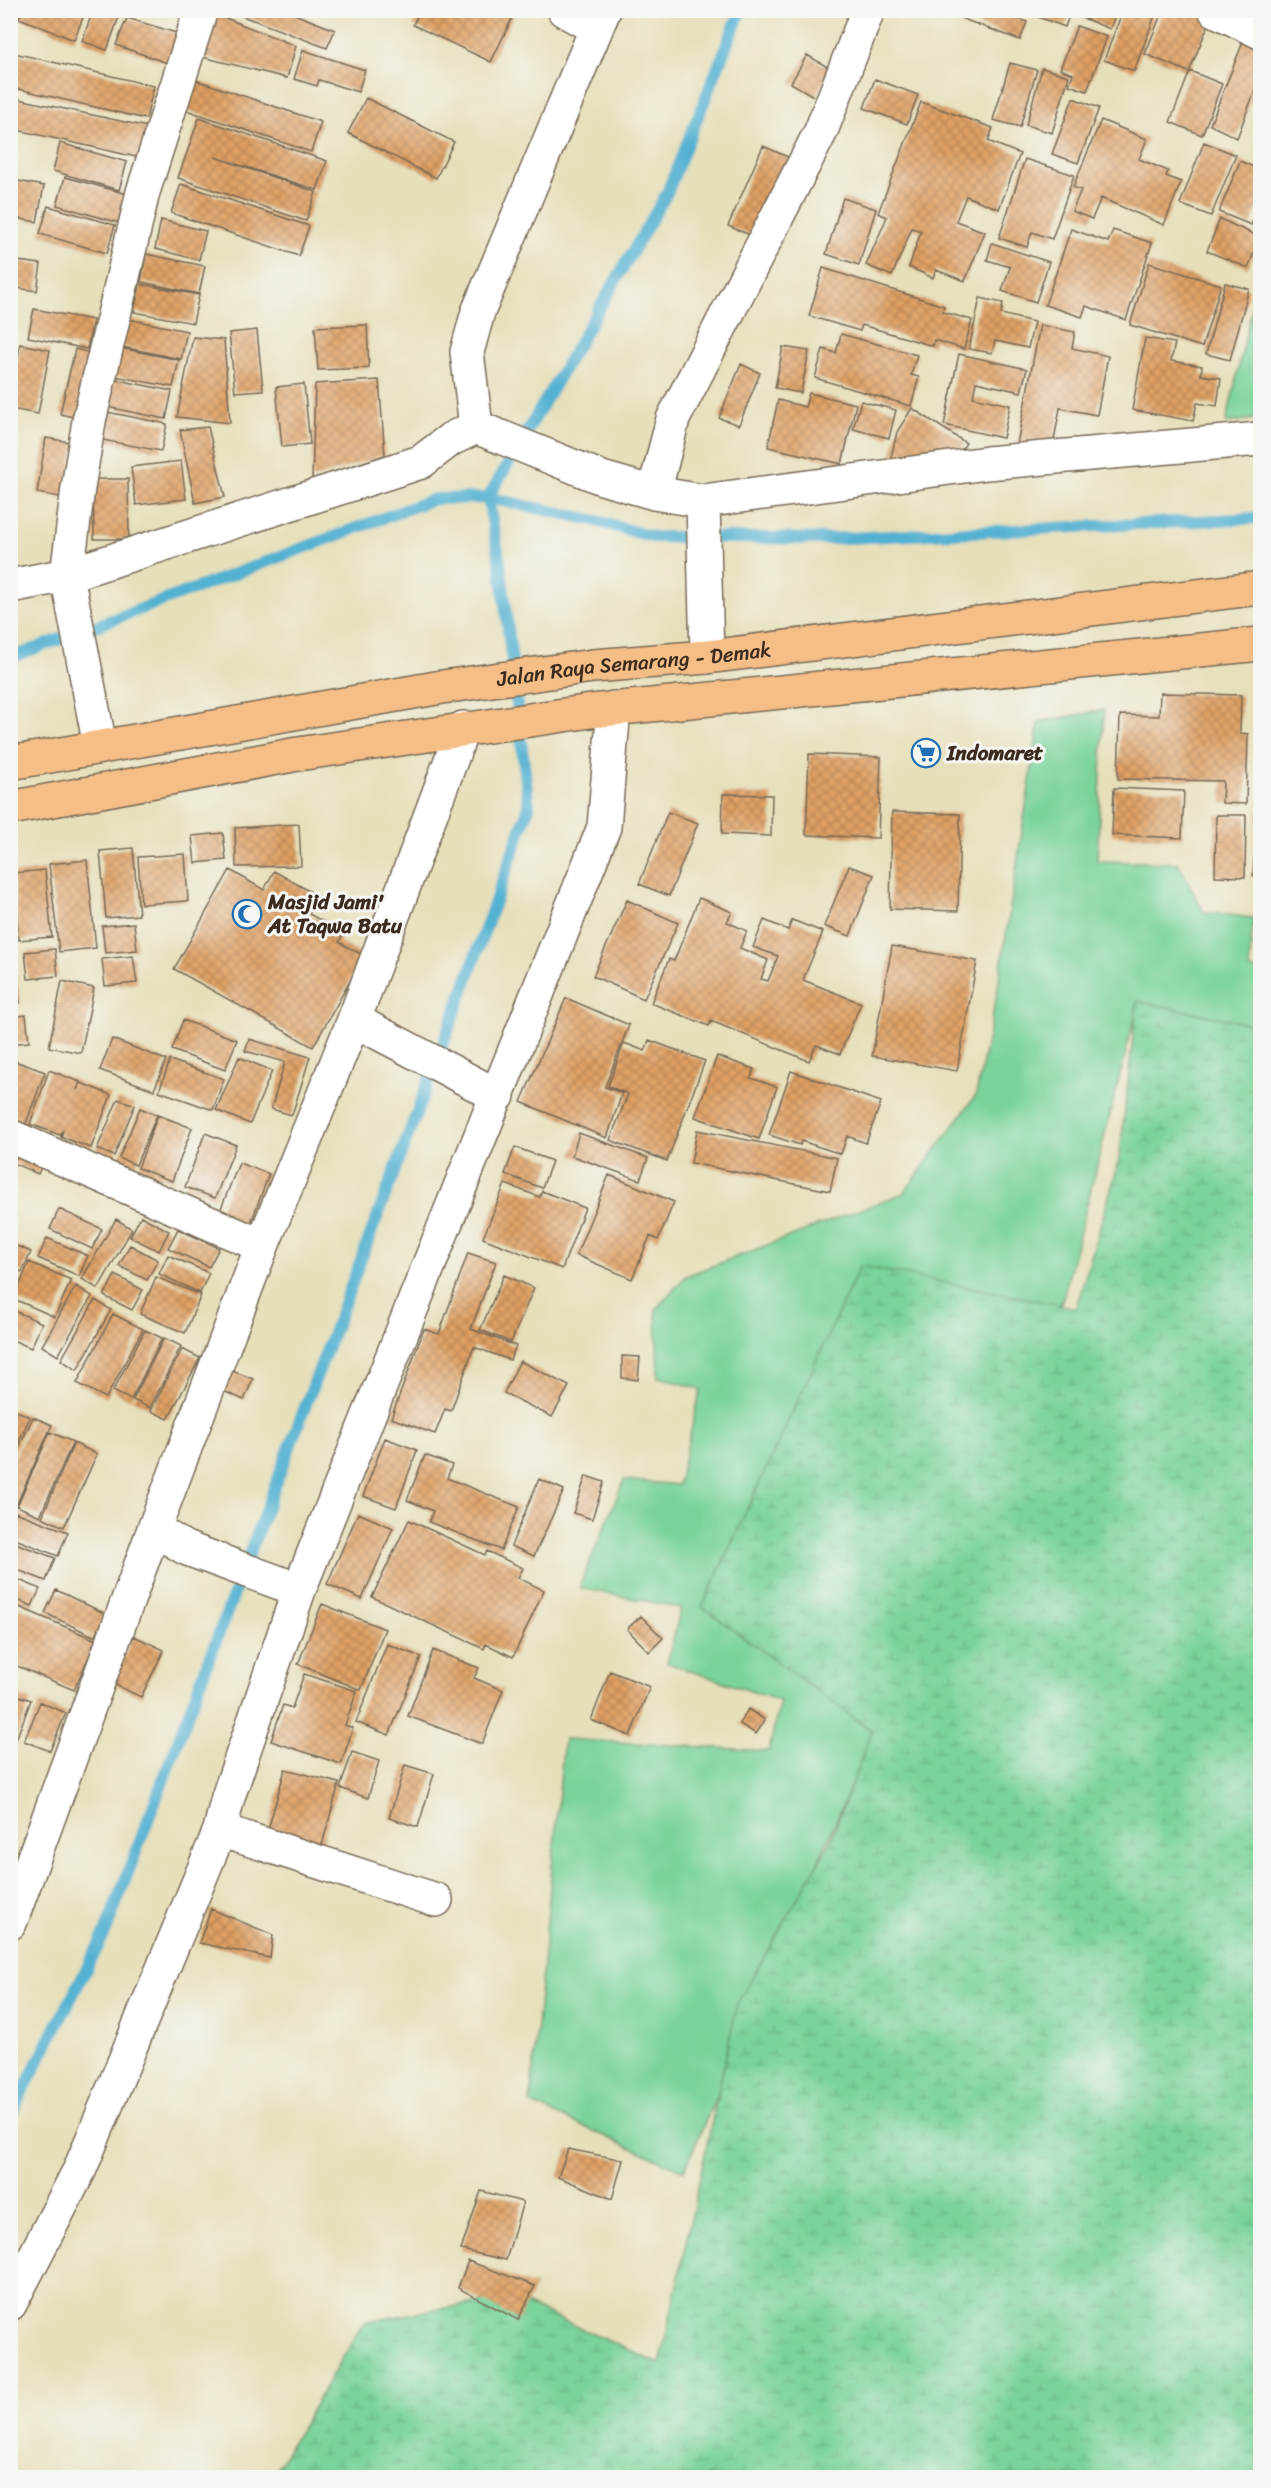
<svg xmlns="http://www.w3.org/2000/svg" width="1271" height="2488" font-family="Sriracha,sans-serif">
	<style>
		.green { fill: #79d39a; stroke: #5a7e5c; stroke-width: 1.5 }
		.wetland { fill: url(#wetland-marsh); stroke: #5a7e5c; stroke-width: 1.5 }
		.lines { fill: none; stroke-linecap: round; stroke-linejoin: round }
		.stream { stroke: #53b1d1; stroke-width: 12 }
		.building { fill: url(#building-cross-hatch) }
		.minor-casing { stroke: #776955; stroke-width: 36 }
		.trunk-casing { stroke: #776955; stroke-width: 36 }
		.minor { stroke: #fff; stroke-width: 33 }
		.trunk { stroke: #f6be87; stroke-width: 33 }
		.labels { text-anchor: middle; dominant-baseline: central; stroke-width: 6; stroke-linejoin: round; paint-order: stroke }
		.street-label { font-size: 21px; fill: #3b2a1e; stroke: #f6f6f2 }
		.poi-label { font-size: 21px; font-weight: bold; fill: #3b2a1e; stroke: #f6f6f2; text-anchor: start }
	</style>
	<defs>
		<pattern id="wetland-marsh" width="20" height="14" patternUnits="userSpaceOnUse" patternTransform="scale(1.5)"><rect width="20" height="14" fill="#79d39a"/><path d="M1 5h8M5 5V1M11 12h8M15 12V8" fill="none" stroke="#6ab584"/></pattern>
		<pattern id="building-cross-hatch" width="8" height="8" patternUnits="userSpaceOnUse" patternTransform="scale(1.5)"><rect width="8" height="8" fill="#dfa064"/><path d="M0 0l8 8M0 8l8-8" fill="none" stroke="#b68352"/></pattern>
	</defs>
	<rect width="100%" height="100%" fill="#f6f6f2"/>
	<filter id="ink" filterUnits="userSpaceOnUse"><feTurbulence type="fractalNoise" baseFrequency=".0167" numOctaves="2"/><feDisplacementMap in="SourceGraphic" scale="12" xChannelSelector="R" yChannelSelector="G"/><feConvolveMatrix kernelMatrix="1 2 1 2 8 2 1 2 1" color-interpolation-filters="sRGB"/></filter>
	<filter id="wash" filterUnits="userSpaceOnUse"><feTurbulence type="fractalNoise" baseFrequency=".008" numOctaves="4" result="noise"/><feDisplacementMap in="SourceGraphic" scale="24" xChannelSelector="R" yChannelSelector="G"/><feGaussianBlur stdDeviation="1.35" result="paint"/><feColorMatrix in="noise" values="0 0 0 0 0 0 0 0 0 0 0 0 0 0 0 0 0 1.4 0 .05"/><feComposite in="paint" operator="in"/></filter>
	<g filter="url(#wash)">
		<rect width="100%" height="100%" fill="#e6dfba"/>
		<path class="green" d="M1260 272V418L1226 423Z
			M1104 710 1097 861 1178 863 1204 912 1253 918 1249 969 1260 971V1029L1136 1012 1064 1295 684 2171 530 2103 564 1739 769 1751 780 1701 667 1663 681 1608 579 1588 624 1480 678 1485 701 1389 658 1377 656 1309 686 1276 904 1193 976 1095 997 993 1039 722Z"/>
		<path class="wetland" d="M1137 1001 1260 1026V2477L271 2478 364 2322 510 2297 660 2364 737 2004 829 1844 872 1731 702 1607 860 1266 1076 1308 1119 1162Z"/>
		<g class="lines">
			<path class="stream" d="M741 10 667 193 488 498 593 520 653 537 827 539 1260 518
				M10 658 434 499 488 498 501 569 529 807 460 999 105 1933 10 2116"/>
		</g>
		<g id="blocks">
			<path class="building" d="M22 10H86L74 40 19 18Z
				M93 10H111L120 14 107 50 82 41Z
				M284 10 335 30 327 48 229 11Z
				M420 10H516L491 62 413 25Z
				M953 10H995L1027 22 1020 40 952 15Z
				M1035 10H1071L1065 27 1033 15Z
				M1081 10H1117L1110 29 1078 16Z
				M1123 10H1157L1134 71 1104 60Z
				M1163 10H1198L1212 16 1189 72 1145 54Z
				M213 13 296 46 287 78 198 56Z
				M127 18 183 35 173 65 116 45Z
				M1077 26 1107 37 1087 91 1069 85 1073 74 1060 69Z
				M1247 32 1260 38V77L1237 138 1210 125Z
				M303 50 365 70 358 92 319 80 317 86 294 79Z
				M10 52 154 86 146 119 10 87Z
				M807 55 831 69 815 97 791 83Z
				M1010 63 1037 70 1020 127 993 120Z
				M1042 68 1069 76 1052 133 1026 125Z
				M1190 71 1222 84 1202 135 1170 122Z
				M193 79 321 122 311 152 183 109Z
				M875 79 918 95 907 124 864 108Z
				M366 98 454 142 436 178 348 133Z
				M1073 98 1099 108 1078 163 1052 154Z
				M19 99 148 127 141 158 13 129Z
				M921 102 993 128 988 141 1020 154 999 209 966 196 956 221 985 232 965 281 936 270 933 278 909 267 921 231 912 228 892 276 866 265 887 217 878 213Z
				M199 118 327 161 317 190 215 157 316 192 306 221 178 178Z
				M1101 120 1147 139 1139 159 1168 171 1166 176 1181 182 1164 225 1101 198 1092 219 1072 211 1081 190 1073 187Z
				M1204 142 1236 155 1211 216 1180 204Z
				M60 143 127 162 119 190 53 171Z
				M763 146 790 158 755 237 728 226Z
				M1025 159 1074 175 1052 239 1032 232 1027 247 999 238Z
				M1240 161 1260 170V202L1251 225 1219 212Z
				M65 177 131 195 123 224 57 205Z
				M13 180 44 186 37 222 10 217Z
				M181 184 309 226 299 256 171 213Z
				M843 198 876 209 859 265 826 254Z
				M48 206 115 225 107 253 40 234Z
				M1220 219 1260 237 1248 268 1207 251Z
				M161 220 206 231 199 260 155 249Z
				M1071 229 1108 242 1113 230 1152 243 1126 320 1086 306 1082 317 1045 305Z
				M992 243 1049 262 1036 302 1002 291 1010 267 987 260Z
				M146 254 205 266 199 294 141 282Z
				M10 260 41 264 37 291 10 287Z
				M1149 263 1221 285 1202 347 1130 325Z
				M823 268 944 306 943 312 972 320 964 349 934 340 933 346 862 325 860 331 809 316Z
				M1225 283 1249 289 1230 360 1206 354Z
				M140 284 199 295 193 323 134 312Z
				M980 298 1003 303 1001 314 1034 322 1028 348 995 341 992 353 969 349Z
				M34 309 93 320 87 349 28 337Z
				M128 319 187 331 181 359 122 347Z
				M367 325 369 368 318 370 315 327Z
				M1040 325 1075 332 1072 348 1108 356 1097 415 1060 408 1052 451 1017 444Z
				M257 330 263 390 235 392 229 333Z
				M841 334 917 355 911 375 919 377 911 406 815 378 823 349 836 353Z
				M193 337 224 340 230 423 177 417Z
				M1145 338 1175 343 1171 361 1202 366 1201 375 1221 378 1217 406 1197 403 1193 421 1132 410Z
				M20 344 50 350 38 414 10 409Z
				M783 347 809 351 801 393 775 388Z
				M120 348 179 360 173 387 114 376Z
				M75 349 96 354 82 419 60 414Z
				M959 354 1027 369 1021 392 976 382 973 397 1010 405 1003 438 944 425Z
				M741 364 760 373 739 425 719 418Z
				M113 379 172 391 166 419 107 407Z
				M379 380 385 455 312 479 315 384Z
				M304 384 310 444 282 447 276 387Z
				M809 393 856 404 842 464 768 447 778 400 805 407Z
				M861 401 896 410 889 438 853 429Z
				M912 408 966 443 955 459 889 466 897 432Z
				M107 412 167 424 161 451 102 440Z
				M208 427 225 497 195 503 180 430Z
				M46 438 75 443 66 498 37 493Z
				M10 452H15L12 506H10Z
				M181 461 186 499 136 505 131 467Z
				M93 479H128L129 539H94Z
				M1160 693 1241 695 1240 733 1248 734 1246 804 1222 803 1223 781 1118 779 1120 715 1159 716Z
				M809 754 881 757 878 838 806 835Z
				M1114 788 1184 791 1182 838 1112 835Z
				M723 794 772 795 771 836 722 834Z
				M1259 796H1260V876H1253Z
				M668 812 698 823 669 896 639 884Z
				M892 812 960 814 958 911 890 909Z
				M1216 815H1246L1245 877 1215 876Z
				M299 824 301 866 236 867 235 828Z
				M223 833 226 860 195 863 192 836Z
				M133 848 139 915 106 918 100 851Z
				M185 854 188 901 141 904 138 857Z
				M87 860 96 948 59 952 49 864Z
				M849 866 874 875 850 936 824 926Z
				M45 870 52 937 19 940 13 873Z
				M230 870 264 890 274 871 318 896 309 914 344 933 339 942 364 956 313 1047 174 969Z
				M699 898 732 912 727 922 747 931 740 948 768 960 761 979 768 981 778 956 753 947 764 920 788 930 792 920 823 932 803 980 861 1003 840 1054 816 1045 809 1061 711 1021 709 1026 651 1003 669 959 674 961Z
				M627 900 678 923 644 999 593 976Z
				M134 923 137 950 105 953 102 926Z
				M892 946 977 961 957 1071 872 1056Z
				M55 949 58 976 28 979 25 952Z
				M133 956 137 983 105 986 102 959Z
				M17 976 20 1003 10 1005V977Z
				M62 981 94 988 81 1053 49 1047Z
				M566 998 629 1025 605 1087 622 1093 607 1138 521 1102Z
				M26 1015 29 1042 10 1044V1017Z
				M183 1020 237 1040 225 1070 172 1050Z
				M112 1039 166 1060 154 1090 100 1070Z
				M249 1039 310 1057 292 1115 271 1109 285 1062 245 1051Z
				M649 1040 705 1061 667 1161 610 1140 628 1094 608 1086 624 1043 645 1051Z
				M717 1056 754 1069 751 1078 777 1087 759 1139 695 1117Z
				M239 1057 272 1071 250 1124 216 1110Z
				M170 1060 224 1079 213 1110 159 1091Z
				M15 1061 45 1072 25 1126 10 1120V1073Z
				M49 1070 80 1082 77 1090 81 1083 111 1095 91 1148 61 1137 63 1130 60 1135 30 1124Z
				M791 1071 881 1102 866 1143 847 1136 841 1154 801 1141 800 1145 769 1135Z
				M118 1099 135 1105 114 1156 97 1149Z
				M140 1108 157 1115 136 1165 119 1158Z
				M158 1115 192 1128 172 1181 138 1168Z
				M697 1130 837 1158 830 1191 691 1163Z
				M205 1133 236 1145 215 1198 185 1187Z
				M579 1133 648 1158 640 1180 572 1156Z
				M10 1140 46 1156 38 1174 13 1163 10 1169Z
				M515 1147 552 1161 542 1188 505 1174Z
				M239 1163 269 1174 249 1228 218 1216Z
				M609 1175 674 1202 658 1240 650 1236 632 1279 576 1255Z
				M505 1184 540 1197 542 1191 585 1208 562 1269 483 1238Z
				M59 1209 102 1229 92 1249 50 1229Z
				M141 1216 169 1231 159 1251 130 1237Z
				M116 1219 132 1229 98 1289 82 1279Z
				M178 1229 219 1248 209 1267 168 1248Z
				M47 1238 88 1256 79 1276 38 1258Z
				M10 1243 31 1252 22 1272 10 1267Z
				M130 1245 158 1260 147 1280 119 1266Z
				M468 1253 496 1262 471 1329 516 1346 510 1360 474 1347 451 1411 445 1409 435 1434 391 1418 424 1329 439 1334Z
				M168 1255 209 1273 200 1293 159 1274Z
				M29 1262 71 1280 55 1317 14 1299Z
				M115 1275 143 1290 132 1310 104 1296Z
				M504 1275 534 1288 511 1342 480 1330Z
				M156 1277 201 1295 185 1333 140 1314Z
				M76 1286 92 1296 58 1356 42 1346Z
				M95 1300 111 1310 77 1370 61 1360Z
				M10 1309 42 1323 31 1348 10 1339Z
				M113 1314 143 1329 106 1398 77 1383Z
				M145 1330 162 1338 131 1400 113 1391Z
				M164 1338 181 1346 150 1408 133 1400Z
				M182 1349 200 1358 168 1419 151 1411Z
				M622 1356 640 1357 638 1380 622 1378Z
				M520 1361 569 1386 552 1417 504 1393Z
				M222 1367 253 1379 244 1400 214 1387Z
				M13 1409 30 1417 10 1461V1414Z
				M33 1417 52 1425 14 1510 10 1508V1467Z
				M50 1432 73 1442 40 1516 17 1506Z
				M385 1438 417 1450 396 1508 363 1496Z
				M74 1443 97 1454 64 1527 42 1517Z
				M425 1455 452 1465 447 1478 519 1507 501 1550 429 1522 433 1511 407 1500Z
				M586 1476 604 1482 592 1519 573 1513Z
				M539 1479 564 1490 534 1556 511 1546Z
				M15 1512 68 1532 58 1556 10 1537V1526Z
				M358 1513 393 1528 362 1599 327 1584Z
				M409 1520 485 1555 487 1551 523 1568 518 1578 544 1590 513 1657 486 1644 484 1649 372 1597Z
				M10 1541 55 1558 46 1581 10 1567Z
				M10 1576 40 1589 32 1606 10 1597Z
				M56 1590 106 1614 95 1637 45 1613Z
				M10 1603 96 1640 74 1690 10 1663Z
				M322 1604 385 1629 361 1690 298 1664Z
				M641 1616 663 1638 649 1652 627 1629Z
				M134 1636 164 1650 141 1697 111 1683Z
				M387 1644 421 1657 389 1735 356 1722Z
				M433 1650 479 1668 474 1678 503 1690 482 1744 408 1716Z
				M610 1671 650 1687 630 1736 591 1720Z
				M304 1674 357 1691 345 1725 353 1728 341 1764 271 1741 283 1705 292 1708Z
				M10 1693 31 1700 11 1753H10Z
				M40 1702 66 1713 50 1751 24 1741Z
				M748 1709 765 1720 756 1734 740 1724Z
				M352 1752 379 1761 368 1798 340 1788Z
				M405 1765 434 1774 418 1827 389 1818Z
				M285 1769 339 1783 322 1845 268 1830Z
				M211 1909 273 1935 270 1958 199 1943Z
				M568 2149 623 2160 612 2199 558 2177Z
				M481 2191 523 2202 506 2260 461 2250Z
				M468 2261 535 2286 518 2320 458 2288Z"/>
		</g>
	</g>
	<g filter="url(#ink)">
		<use href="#blocks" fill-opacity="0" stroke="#776955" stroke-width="1.5"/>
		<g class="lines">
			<g class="minor-casing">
				<path id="minor" d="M564 10 596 28
					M1215 10 1260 32
					M476 427 467 352 478 312 604 10
					M654 493 673 419 821 131 868 10
					M703 501 707 657
					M10 586 67 575 421 462 451 439 476 427 602 478 654 493 703 501 987 463 1260 439
					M100 746 67 575 78 488 89 421 143 192 201 10
					M354 1020 498 1096
					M10 1136 262 1246
					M154 1529 185 1548 299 1590
					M220 1830 436 1900
					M10 1923 154 1529 262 1246 354 1020 463 728
					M10 2304 80 2169 220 1830 228 1797 299 1590 604 827 614 708"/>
			</g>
			<g class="trunk-casing">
				<g id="trunk">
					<path id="s1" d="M10 763 442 687 593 666 707 657 1260 588"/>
					<path d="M10 808 298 754 591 711 1260 644"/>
				</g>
			</g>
			<use href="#minor" class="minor"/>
			<use href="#trunk" class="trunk"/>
		</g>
	</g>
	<defs>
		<g id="supermarket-ring" transform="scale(1.5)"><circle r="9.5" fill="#f6f6f2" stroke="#1f6fb2" stroke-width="1.5"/><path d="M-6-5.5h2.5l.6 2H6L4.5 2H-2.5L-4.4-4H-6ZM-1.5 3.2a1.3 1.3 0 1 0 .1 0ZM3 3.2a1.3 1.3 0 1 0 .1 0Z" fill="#1f6fb2"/></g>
		<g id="mosque-ring" transform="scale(1.5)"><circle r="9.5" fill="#f6f6f2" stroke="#1f6fb2" stroke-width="1.5"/><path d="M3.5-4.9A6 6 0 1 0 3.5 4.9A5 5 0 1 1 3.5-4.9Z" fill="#1f6fb2"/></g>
	</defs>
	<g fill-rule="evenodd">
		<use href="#supermarket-ring" x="926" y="753"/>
		<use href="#mosque-ring" x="247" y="914"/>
	</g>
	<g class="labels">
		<g class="street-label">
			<text stroke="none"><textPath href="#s1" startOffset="632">Jalan Raya Semarang - Demak</textPath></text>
		</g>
		<g class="poi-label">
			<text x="947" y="753">Indomaret</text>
			<text x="268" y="902">Masjid Jami'<tspan x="268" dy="24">At Taqwa Batu</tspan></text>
		</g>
	</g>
	<rect width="1271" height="2488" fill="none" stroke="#f6f6f2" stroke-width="36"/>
</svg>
